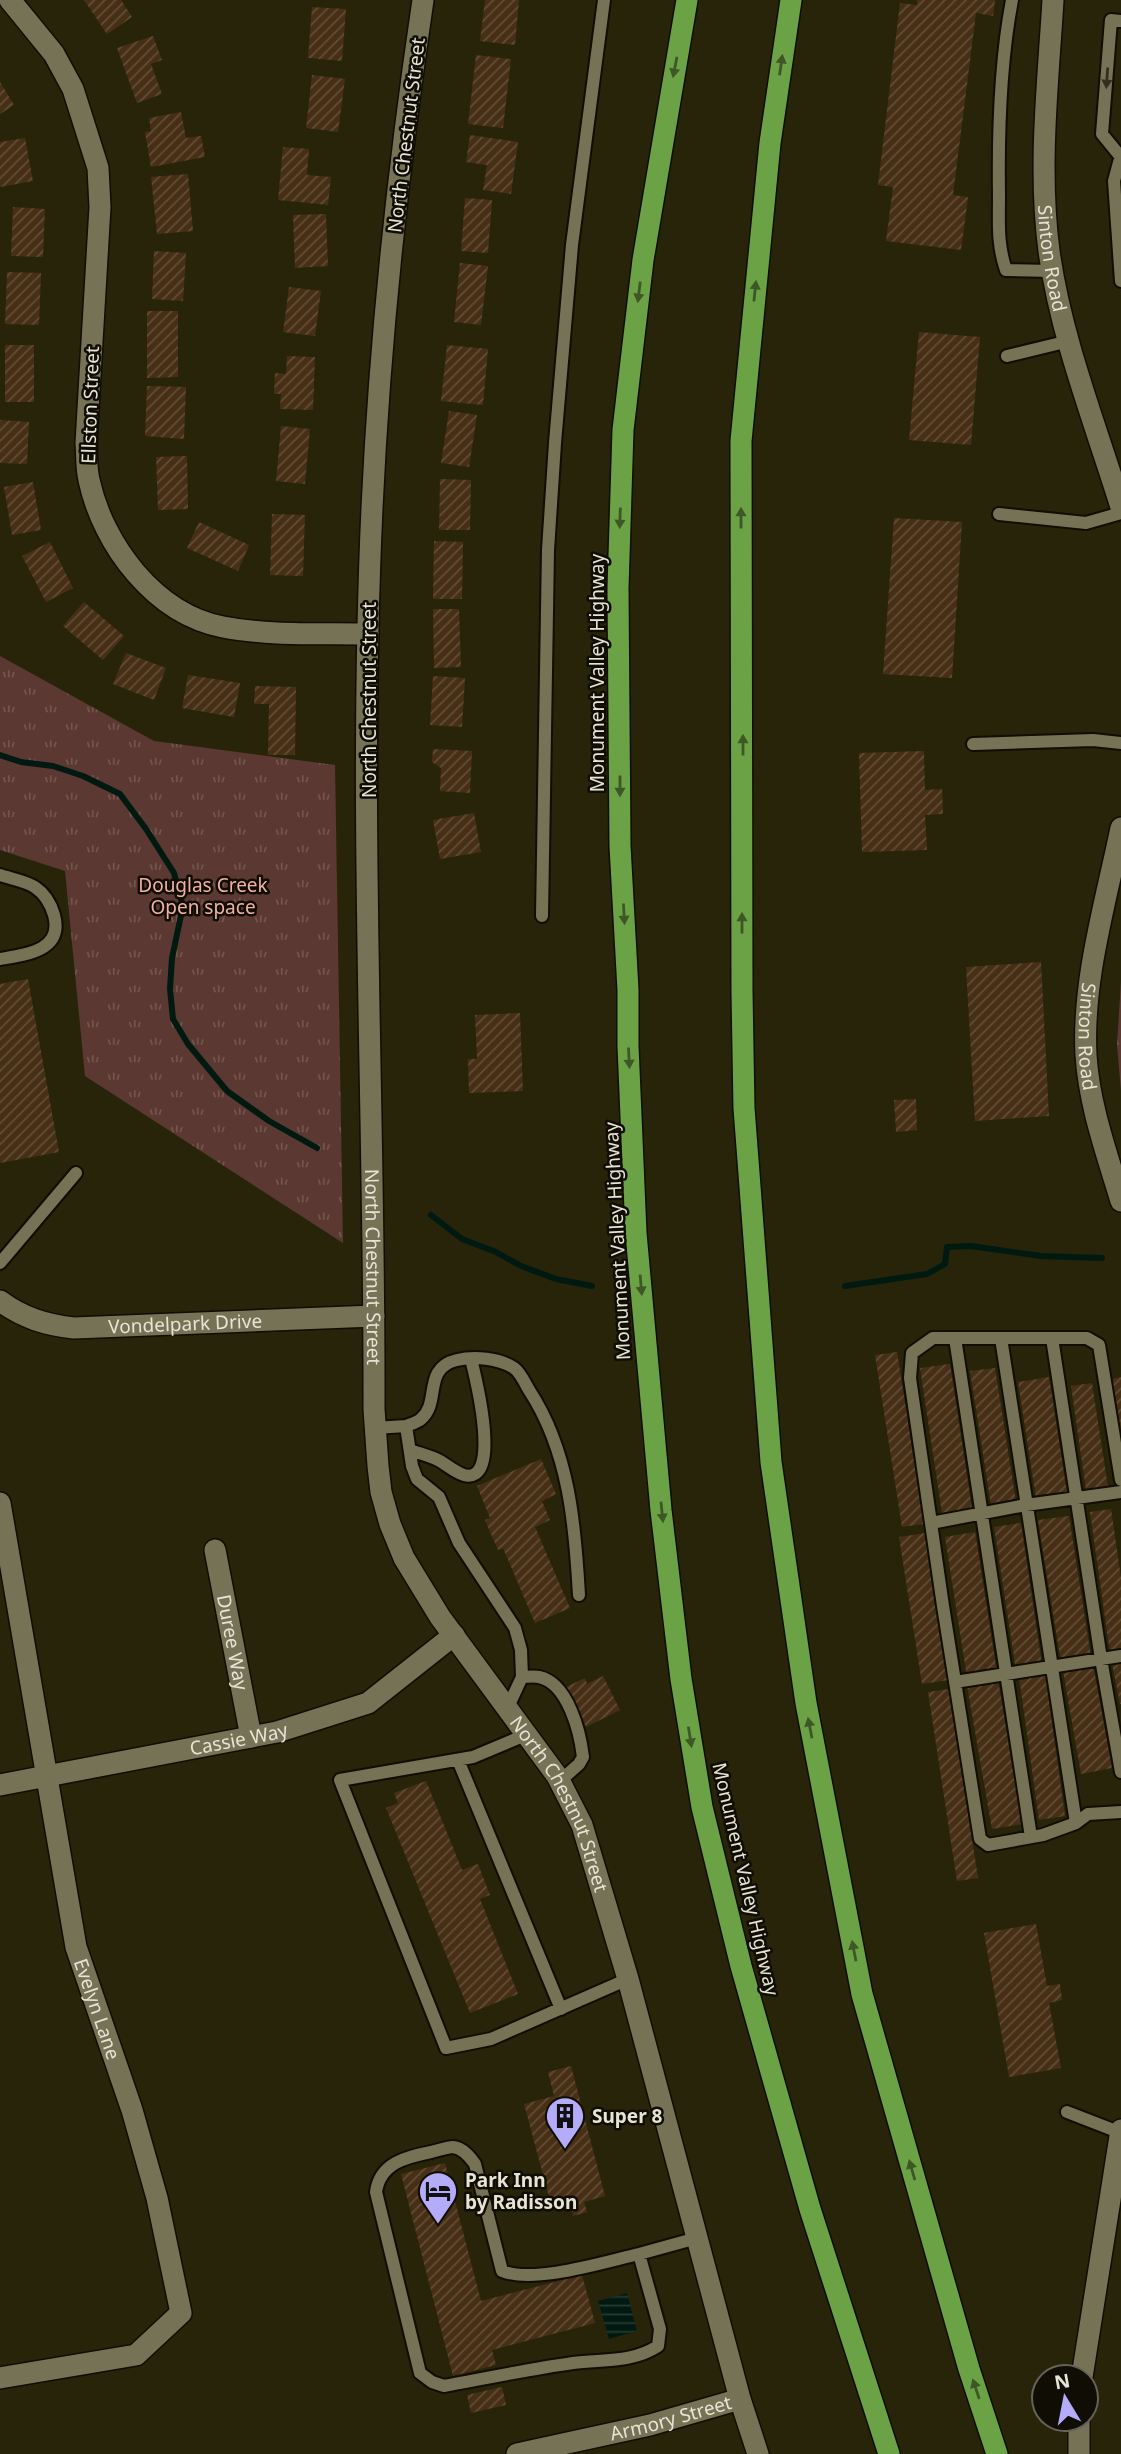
<svg xmlns="http://www.w3.org/2000/svg" width="1121" height="2454" font-family="'Noto Sans',sans-serif">
	<style>
		.grass { fill: url(#grass-tufts) }
		.water { fill: url(#water-rules) }
		.lines { fill: none; stroke-linecap: round; stroke-linejoin: round }
		.stream { stroke: #001a11; stroke-width: 6 }
		.building { fill: url(#building-hatch) }
		.service-casing { stroke: #110d00; stroke-width: 16 }
		.minor-casing { stroke: #110d00; stroke-width: 24 }
		.tertiary-casing { stroke: #110d00; stroke-width: 24 }
		.secondary-casing { stroke: #110d00; stroke-width: 24 }
		.motorway-casing { stroke: #110d00; stroke-width: 24 }
		.service { stroke: #767256; stroke-width: 12 }
		.minor { stroke: #767256; stroke-width: 21 }
		.tertiary { stroke: #767256; stroke-width: 21 }
		.secondary { stroke: #767256; stroke-width: 21 }
		.motorway { stroke: #6ca246; stroke-width: 21 }
		.oneway { fill: #3e5825 }
		.oneway2 { fill: #333021 }
		.labels { text-anchor: middle; dominant-baseline: central; stroke-width: 5; stroke-linejoin: round; paint-order: stroke }
		.street-label { font-size: 19px; fill: #e6e4d5; stroke: #0f0d04 }
		.park-label { font-size: 19px; fill: #f4b0a3; stroke: #0f0d04 }
		.poi-label { font-size: 19px; font-weight: bold; fill: #e6e4d5; stroke: #0f0d04; text-anchor: start }
	</style>
	<defs>
		<pattern id="grass-tufts" width="24" height="20" patternUnits="userSpaceOnUse" patternTransform="scale(1.75)"><rect width="24" height="20" fill="#5b3831"/><path d="M3 7l-1-3M5 7V3M7 7l1-3M15 17l-1-3M17 17v-4M19 17l1-3" fill="none" stroke="#73554e"/></pattern>
		<pattern id="water-rules" width="6" height="5" patternUnits="userSpaceOnUse" patternTransform="scale(1.75)"><rect width="6" height="5" fill="#001a11"/><path d="M0 2.5h6" fill="none" stroke="#253b33"/></pattern>
		<pattern id="building-hatch" width="6" height="6" patternUnits="userSpaceOnUse" patternTransform="scale(1.75)"><rect width="6" height="6" fill="#472f16"/><path d="M-1 1l2-2M0 6l6-6M5 7l2-2" fill="none" stroke="#624d37"/></pattern>
	</defs>
	<rect width="100%" height="100%" fill="#28240a"/>
	<path class="grass" d="M0 656 154 741 335 765 343 1243 85 1076 65 871 0 850Z
		M1121 981V1091L1117 1045Z"/>
	<path class="water" d="M627 2293 637 2331 609 2339 598 2301Z"/>
	<g class="lines">
		<path class="stream" d="M0 755 21 762 53 766 83 776 120 794 146 829 174 873 183 906 172 958 170 989 173 1019 188 1044 227 1091 269 1121 317 1148
			M431 1215 462 1239 496 1252 521 1266 556 1279 592 1286
			M845 1286 927 1274 945 1264 947 1247 971 1246 1041 1256 1102 1258"/>
	</g>
	<path class="building" d="M84 0H121L132 17 107 34Z
		M485 0H519L515 45 480 41Z
		M917 0H995L993 16 976 13 953 195 968 197 961 250 886 241 893 187 878 185 900 3 917 5Z
		M312 7 346 9 342 61 308 58Z
		M153 36 162 60 151 64 162 94 137 103 117 48Z
		M476 55 511 59 503 128 468 124Z
		M312 75 345 79 338 132 306 128Z
		M0 82 14 105 0 114Z
		M181 112 186 138 201 136 205 157 151 167 145 132 151 131 149 118Z
		M470 135 518 142 511 194 483 190 487 165 466 162Z
		M25 138 33 181 0 187V142Z
		M283 147 309 149 307 175 331 177 328 205 278 200Z
		M188 174 193 231 157 234 151 177Z
		M465 198 492 200 488 253 461 251Z
		M13 207 45 209 43 257 11 256Z
		M326 214 328 266 295 268 293 215Z
		M154 251 186 253 183 301 152 299Z
		M460 263 488 266 481 325 454 322Z
		M7 272 41 273 39 325 5 324Z
		M289 287 321 291 315 336 283 332Z
		M147 311H178V377L147 378Z
		M919 332 980 337 971 445 909 440Z
		M5 345H34V402H5Z
		M447 345 488 349 483 405 441 401Z
		M287 356 315 357 313 410 280 409 281 394H274L275 373 286 374Z
		M147 386 186 387 184 439 145 436Z
		M449 411 477 415 469 467 441 463Z
		M0 420 29 422 27 464 0 463Z
		M281 426 310 429 305 484 276 481Z
		M187 456 188 509 158 510 156 457Z
		M440 479 471 480 470 530H439Z
		M33 482 41 530 12 535 4 487Z
		M272 514 305 515 303 576 270 575Z
		M894 518 962 522 952 678 883 674Z
		M199 522 249 545 238 571 187 548Z
		M434 541 463 542 462 599H433Z
		M50 542 73 588 46 602 22 556Z
		M84 602 124 636 103 660 63 626Z
		M433 609H459L461 667 434 668Z
		M126 653 166 668 154 700 113 684Z
		M188 675 240 683 234 717 182 708Z
		M433 676 465 678 462 727 430 725Z
		M255 686 296 687 295 755H268L269 704H254Z
		M433 749 472 751 470 793 440 791 441 768 432 762Z
		M924 751 925 790 942 789 943 814 925 815 927 850 862 852 859 753Z
		M474 813 481 852 440 859 433 820Z
		M1041 962 1049 1116 975 1121 966 967Z
		M28 979 59 1152 0 1163V984Z
		M520 1013 523 1091 469 1093 468 1059H477L475 1015Z
		M916 1099 917 1130 896 1132 894 1100Z
		M897 1352 924 1524 902 1527 875 1355Z
		M950 1364 972 1509 942 1513 920 1368Z
		M995 1368 1016 1502 991 1505 970 1371Z
		M1049 1377 1067 1493 1036 1498 1018 1382Z
		M1121 1377V1432H1119L1112 1379Z
		M1092 1383 1108 1487 1086 1490 1071 1386Z
		M541 1459 556 1494 542 1501 550 1520 535 1527 570 1608 535 1623 503 1548 498 1550 485 1520 490 1518 477 1486Z
		M1111 1509 1121 1578V1652L1110 1653 1090 1512Z
		M1069 1516 1091 1657 1061 1662 1038 1520Z
		M1021 1523 1042 1666 1016 1670 994 1527Z
		M975 1532 997 1673 967 1678 945 1537Z
		M926 1533 949 1680 922 1684 899 1537Z
		M1121 1661V1704H1120L1112 1663Z
		M1093 1665 1112 1768 1081 1774 1063 1671Z
		M1045 1673 1065 1816 1039 1820 1019 1677Z
		M603 1676 620 1710 586 1727 566 1687 585 1678 587 1684Z
		M998 1680 1022 1824 992 1829 967 1686Z
		M949 1689 978 1878 957 1881 928 1692Z
		M426 1781 462 1870 478 1864 490 1895 480 1899 518 1994 470 2013 386 1808 398 1803 394 1793Z
		M1036 1924 1047 1986 1060 1984 1062 2000 1049 2003 1061 2068 1009 2077 984 1933Z
		M571 2066 605 2196 584 2202 587 2212 573 2216 570 2204 552 2208 524 2104 554 2096 548 2072Z
		M445 2163 481 2301 582 2275 595 2323 492 2350 496 2365 453 2376 401 2174Z
		M502 2387 506 2405 471 2413 467 2395Z"/>
	<g class="lines">
		<g class="service-casing">
			<path id="service" d="M1012 0C1000 63 998 131 999 195 999 222 997 244 1006 270L1054 271
				M1121 155 1114 181 1121 281
				M1120 156 1102 134 1111 20 1121 21
				M1007 356 1069 341
				M999 514 1086 523 1121 513
				M973 744 1093 740 1121 743
				M0 875C11 879 27 881 36 888 45 894 51 905 54 915 64 951 25 955 0 959
				M542 916 548 550 555 443 572 245 604 0
				M0 1263 76 1173
				M955 1338 1031 1837
				M1001 1338 1076 1823
				M1052 1338 1101 1659 1121 1772
				M406 1426C411 1424 418 1422 421 1419 441 1403 422 1368 457 1360 474 1356 499 1358 514 1368 520 1372 525 1383 529 1390 569 1451 575 1524 579 1595
				M375 1428 406 1426 412 1466 417 1479 439 1497 459 1543 515 1628 521 1650 522 1677 508 1707
				M410 1450C418 1453 427 1455 436 1459 445 1463 454 1472 464 1475 503 1485 475 1375 471 1359
				M1121 1480 1099 1345 1087 1338H933L912 1353 910 1378 943 1606 980 1839 988 1845 1043 1835 1076 1823 1088 1814 1121 1812
				M931 1523 1026 1505 1121 1492
				M522 1677C527 1677 534 1676 539 1677 568 1683 580 1732 583 1757L579 1764 560 1781
				M955 1682 1121 1656
				M528 1734 473 1757 340 1780 446 2048 491 2039 628 1979
				M458 1760 561 2009
				M1067 2112 1121 2133
				M639 2254C604 2262 534 2284 502 2271L475 2164C470 2157 463 2148 453 2147 447 2147 437 2151 431 2152 406 2157 380 2163 376 2192L420 2373 432 2382 444 2386C487 2378 530 2369 573 2363 603 2359 632 2363 658 2346L660 2329 639 2254 697 2238"/>
		</g>
		<g class="minor-casing">
			<g id="minor">
				<path d="M10 0 54 54 73 89 98 168 100 207 86 443C87 455 86 468 89 480 103 545 155 614 223 627 270 636 321 633 368 634"/>
				<path id="s1" d="M0 1503 76 1947 132 2110 157 2198 181 2313 136 2355 0 2378"/>
				<path id="s2" d="M215 1550 251 1737"/>
				<path id="s3" d="M0 1785 277 1732 368 1703 454 1635"/>
				<path id="s4" d="M517 2454 650 2425 740 2399"/>
			</g>
		</g>
		<g class="tertiary-casing">
			<g id="tertiary">
				<path id="s5" d="M1053 0C1048 83 1038 168 1049 251 1061 338 1095 423 1121 507"/>
				<path id="s6" d="M1121 828C1106 901 1082 981 1086 1055 1089 1105 1107 1154 1121 1201"/>
				<path id="s7" d="M0 1301C23 1318 46 1325 74 1328L374 1316"/>
				<path d="M1082 2377 1121 2130"/>
				<path d="M1079 2419V2454"/>
			</g>
		</g>
		<g class="secondary-casing">
			<g id="secondary">
				<path id="s8" d="M423 0C398 168 380 338 372 508 358 808 375 1109 374 1409L378 1466 381 1492 390 1524 404 1558 440 1617 557 1776 582 1825 628 1979 740 2399 758 2454"/>
			</g>
		</g>
		<g class="motorway-casing">
			<path id="motorway" d="M687 0 643 260 623 430 618 588 620 846 628 990V1046L636 1233 661 1510 681 1679 702 1807 741 1966 810 2209 889 2454
				M791 0 770 143 741 441 742 991 744 1108 771 1462 806 1703 862 1994 969 2369 997 2454"/>
		</g>
		<use href="#service" class="service"/>
		<use href="#minor" class="minor"/>
		<use href="#tertiary" class="tertiary"/>
		<use href="#secondary" class="secondary"/>
		<use href="#motorway" class="motorway"/>
	</g>
	<defs><path id="oneway-solid" d="M-6-.8H1V-3.2L6.5 0L1 3.2V.8H-6Z" transform="scale(1.75)"/></defs>
	<g class="oneway">
		<use href="#oneway-solid" transform="translate(781 65) rotate(-82)"/>
		<use href="#oneway-solid" transform="translate(675 67) rotate(101)"/>
		<use href="#oneway-solid" transform="translate(755 291) rotate(-84)"/>
		<use href="#oneway-solid" transform="translate(639 292) rotate(97)"/>
		<use href="#oneway-solid" transform="translate(620 518) rotate(92)"/>
		<use href="#oneway-solid" transform="translate(741 518) rotate(-90)"/>
		<use href="#oneway-solid" transform="translate(743 745) rotate(-90)"/>
		<use href="#oneway-solid" transform="translate(620 786) rotate(90)"/>
		<use href="#oneway-solid" transform="translate(624 914) rotate(87)"/>
		<use href="#oneway-solid" transform="translate(742 923) rotate(-90)"/>
		<use href="#oneway-solid" transform="translate(629 1058) rotate(87)"/>
		<use href="#oneway-solid" transform="translate(641 1285) rotate(85)"/>
		<use href="#oneway-solid" transform="translate(662 1512) rotate(84)"/>
		<use href="#oneway-solid" transform="translate(810 1728) rotate(-101)"/>
		<use href="#oneway-solid" transform="translate(690 1737) rotate(81)"/>
		<use href="#oneway-solid" transform="translate(854 1951) rotate(-101)"/>
		<use href="#oneway-solid" transform="translate(912 2170) rotate(-106)"/>
		<use href="#oneway-solid" transform="translate(976 2389) rotate(-108)"/>
	</g>
	<use class="oneway2" href="#oneway-solid" transform="translate(1107 78) rotate(94)"/>
	<defs>
		<g id="building-pin" transform="scale(2.0125)"><path d="M0 17L-7.5 6A9.5 9.5 0 1 1 7.5 6Z" fill="#b4acf9" stroke="#0f0d04"/><path d="M-4-6H4V6H1V3H-1V6H-4ZM-2.5-4.3h1.7v1.8h-1.7ZM.8-4.3h1.7v1.8H.8ZM-2.5-1h1.7V.8h-1.7ZM.8-1h1.7V.8H.8Z" fill="#111"/></g>
		<g id="hotel-pin" transform="scale(2.0125)"><path d="M0 17L-7.5 6A9.5 9.5 0 1 1 7.5 6Z" fill="#b4acf9" stroke="#0f0d04"/><path d="M-6-4.5h1.5V1H6V5H4.5V3h-9V5H-6ZM-4 0a1.8 1.8 0 1 1 3.6 0ZM.5 0V-2.5h3Q6-2.5 6 0Z" fill="#111"/></g>
	</defs>
	<g fill-rule="evenodd">
		<use href="#building-pin" x="565" y="2116"/>
		<use href="#hotel-pin" x="438" y="2191"/>
	</g>
	<g class="labels">
		<g class="street-label">
			<text transform="translate(406 135) rotate(-83)">North Chestnut Street</text>
			<text stroke="none"><textPath href="#s5" startOffset="259">Sinton Road</textPath></text>
			<text transform="translate(90 405) rotate(-88)">Ellston Street</text>
			<text transform="translate(597 673) rotate(-90)">Monument Valley Highway</text>
			<text transform="translate(369 700) rotate(-90)">North Chestnut Street</text>
			<text stroke="none"><textPath href="#s6" startOffset="212">Sinton Road</textPath></text>
			<text transform="translate(617 1241) rotate(-93)">Monument Valley Highway</text>
			<text stroke="none"><textPath href="#s8" startOffset="1270">North Chestnut Street</textPath></text>
			<text stroke="none"><textPath href="#s7" startOffset="191">Vondelpark Drive</textPath></text>
			<text stroke="none"><textPath href="#s2" startOffset="94">Duree Way</textPath></text>
			<text stroke="none"><textPath href="#s3" startOffset="243">Cassie Way</textPath></text>
			<text stroke="none"><textPath href="#s8" startOffset="1858">North Chestnut Street</textPath></text>
			<text transform="translate(746 1879) rotate(77)">Monument Valley Highway</text>
			<text stroke="none"><textPath href="#s1" startOffset="516">Evelyn Lane</textPath></text>
			<text stroke="none"><textPath href="#s4" startOffset="158">Armory Street</textPath></text>
		</g>
		<g class="park-label">
			<text x="203" y="885">Douglas Creek<tspan x="203" dy="22">Open space</tspan></text>
		</g>
		<g class="poi-label">
			<text x="592" y="2116">Super 8</text>
			<text x="465" y="2180">Park Inn<tspan x="465" dy="22">by Radisson</tspan></text>
		</g>
	</g>
	<g transform="translate(1065 2398) rotate(350)"><circle r="33" fill="#0f0d04" stroke="#656358" stroke-width="2"/>
	<path d="M0-5L12 26L0 18L-12 26Z" fill="#b4acf9"/>
	<text y="-10" font-size="19" font-weight="bold" text-anchor="middle" fill="#e6e4d5">N</text>
	</g>
</svg>
